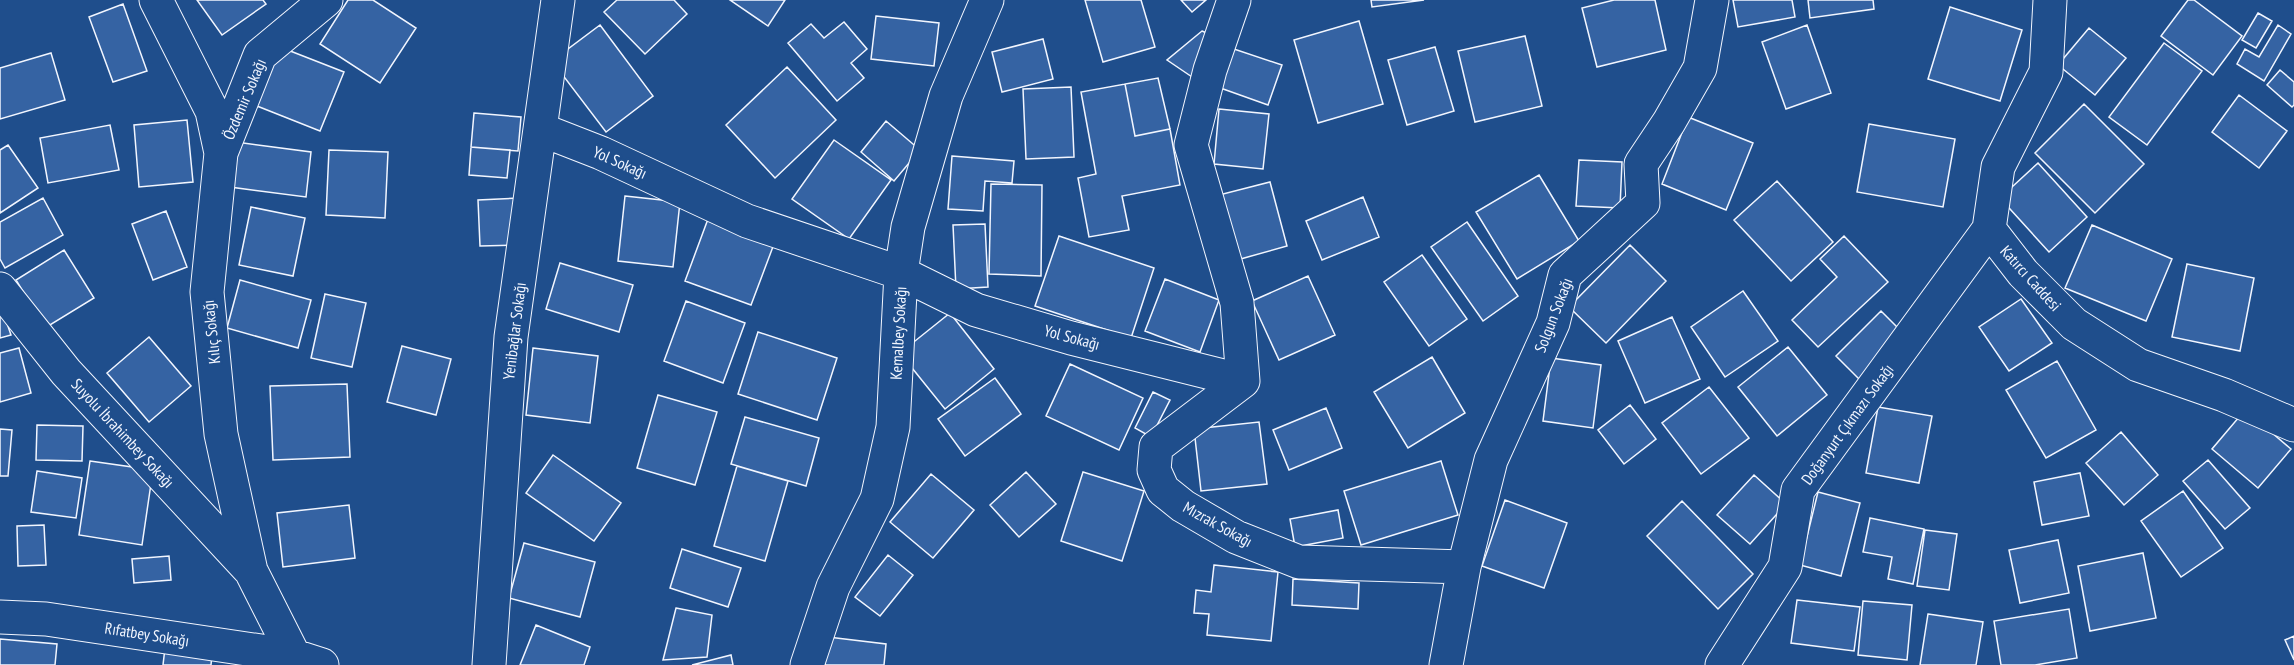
<svg xmlns="http://www.w3.org/2000/svg" width="2294" height="665" font-family="'PT Sans Narrow',sans-serif">
	<style>
		.building { fill: #3563a3; stroke: #f2f6ff; stroke-width: 1.5 }
		.lines { fill: none; stroke-linecap: round; stroke-linejoin: round }
		.minor-casing { stroke: #f2f6ff; stroke-width: 35 }
		.minor { stroke: #1f4e8c; stroke-width: 33 }
		.labels { text-anchor: middle; dominant-baseline: central; stroke-width: 4.5; stroke-linejoin: round; paint-order: stroke }
		.street-label { font-size: 16px; fill: #f2f6ff; stroke: #1f4e8c }
	</style>
	<rect width="100%" height="100%" fill="#1f4e8c"/>
	<path class="building" d="M197 0H263L266 4 222 35Z
		M348 0H373L416 28 380 83 320 44Z
		M617 0H674L687 14 645 54 604 12Z
		M730 0H785L768 26Z
		M1085 0H1141L1155 47 1103 62Z
		M1181 0H1206L1192 12Z
		M1371 0H1424L1372 7Z
		M1614 0H1655L1666 50 1597 67 1582 8Z
		M1733 0H1792L1795 17 1738 27Z
		M1808 0H1873L1874 9 1810 18Z
		M2188 0H2194L2242 36 2213 75 2161 36Z
		M123 4 147 71 113 82 89 17Z
		M1950 7 2022 30 2000 101 1928 79Z
		M2258 13 2272 21 2256 48 2242 40Z
		M876 16 939 23 934 66 871 59Z
		M1359 21 1383 104 1318 123 1294 40Z
		M844 22 867 49 851 63 864 78 837 101 788 43 811 24 824 38Z
		M600 25 653 96 606 132 552 61Z
		M1807 25 1831 93 1786 109 1762 42Z
		M2278 25 2291 34 2264 81 2237 64 2245 49 2259 57Z
		M2089 28 2126 58 2095 95 2058 65Z
		M1202 31 1218 38 1198 81 1167 60Z
		M1525 36 1542 106 1475 122 1458 51Z
		M1043 39 1053 79 1002 92 992 52Z
		M2164 43 2202 71 2147 145 2109 117Z
		M1225 46 1282 65 1268 105 1212 85Z
		M280 47 344 72 320 131 257 106Z
		M1435 47 1454 111 1407 125 1388 60Z
		M51 53 65 100 0 119V68Z
		M787 67 836 120 775 178 726 125Z
		M2280 70 2294 82V105L2292 107 2267 85Z
		M1158 78 1170 129 1135 136 1125 84Z
		M1125 84 1135 136 1170 129 1180 185 1122 196 1129 230 1089 237 1078 178 1096 174 1081 92Z
		M1071 87 1074 157 1026 159 1023 89Z
		M2239 95 2287 131 2259 168 2212 132Z
		M2084 104 2144 164 2095 213 2035 153Z
		M1219 109 1269 114 1263 169 1214 164Z
		M474 113 521 117 518 151 471 147Z
		M1688 117 1753 143 1726 210 1662 184Z
		M187 120 193 182 139 187 134 125Z
		M886 121 920 150 894 181 861 152Z
		M1869 124 1955 139 1943 207 1857 192Z
		M110 125 119 170 48 183 40 138Z
		M834 140 891 180 849 239 792 199Z
		M236 142 311 152 306 197 230 187Z
		M8 145 38 188 0 213V150Z
		M471 147 510 150 507 178 469 175Z
		M329 150 388 152 385 218 326 215Z
		M952 156 1014 161 1012 183 985 181 983 211 948 209Z
		M1579 160 1622 162 1620 208 1576 206Z
		M2038 163 2087 217 2049 252 2000 198Z
		M1539 175 1579 241 1517 279 1476 212Z
		M1777 181 1833 242 1791 281 1734 220Z
		M1270 182 1287 246 1237 260 1219 195Z
		M991 184 1042 185 1041 276 989 274Z
		M625 196 680 202 673 267 618 261Z
		M1363 197 1379 237 1322 260 1306 221Z
		M43 198 63 235 5 268 0 259V222Z
		M519 198 520 245 480 246 478 200Z
		M251 207 305 218 293 276 239 265Z
		M166 211 187 267 153 280 132 224Z
		M708 219 774 244 751 305 685 281Z
		M1467 222 1518 296 1483 321 1431 247Z
		M985 224 988 287 956 289 953 225Z
		M2092 225 2172 259 2146 321 2065 288Z
		M1059 236 1154 268 1131 338 1035 306Z
		M1844 236 1888 282 1818 347 1792 320 1837 277 1820 259Z
		M1630 245 1666 281 1606 343 1569 307Z
		M64 250 94 298 45 328 16 280Z
		M1422 255 1467 319 1429 346 1384 282Z
		M560 263 633 285 619 332 546 309Z
		M2187 264 2254 278 2240 351 2172 337Z
		M1308 276 1335 335 1279 360 1252 301Z
		M1165 279 1219 300 1200 352 1145 331Z
		M240 280 311 300 298 348 227 328Z
		M1743 291 1778 341 1725 377 1691 327Z
		M325 294 366 303 352 367 311 358Z
		M2021 299 2052 343 2009 371 1979 327Z
		M686 301 745 323 723 383 664 361Z
		M0 303 11 335 0 338Z
		M1881 311 1904 334 1859 379 1836 356Z
		M950 313 994 369 945 409 900 353Z
		M1672 317 1700 379 1645 403 1618 341Z
		M758 332 837 358 817 420 738 394Z
		M149 337 191 386 149 422 107 373Z
		M402 346 451 359 436 415 387 402Z
		M1788 347 1827 395 1777 436 1738 387Z
		M19 348 31 393 0 402V353Z
		M533 348 598 356 590 423 526 415Z
		M1432 357 1465 413 1408 448 1374 392Z
		M1551 358 1601 365 1593 428 1543 421Z
		M2057 361 2096 430 2046 458 2006 390Z
		M1070 364 1143 398 1119 450 1046 416Z
		M995 378 1021 414 965 456 938 419Z
		M347 384 350 457 273 460 270 386Z
		M1709 387 1749 438 1701 474 1662 423Z
		M1153 392 1170 400 1151 437 1135 428Z
		M658 395 717 412 695 485 637 468Z
		M1630 405 1656 439 1624 464 1598 430Z
		M1878 407 1932 416 1919 483 1866 473Z
		M1326 408 1342 448 1289 470 1273 430Z
		M2245 410 2291 449 2258 488 2212 449Z
		M745 417 819 438 806 486 731 464Z
		M1259 422 1267 484 1201 491 1194 429Z
		M37 425 83 426 82 461 36 460Z
		M0 429 12 430 8 476H0Z
		M2121 432 2158 475 2124 505 2086 463Z
		M553 455 621 503 594 541 526 493Z
		M2208 460 2250 508 2225 529 2183 481Z
		M90 461 153 470 142 545 79 535Z
		M1441 461 1458 515 1361 545 1344 491Z
		M737 466 788 481 765 561 714 546Z
		M37 471 82 478 76 518 31 512Z
		M1026 472 1056 504 1019 537 990 505Z
		M1083 472 1144 491 1122 561 1061 541Z
		M2080 473 2089 516 2042 525 2034 482Z
		M931 474 974 510 933 558 890 522Z
		M1754 475 1786 504 1750 544 1717 515Z
		M2183 491 2223 548 2181 577 2141 521Z
		M1818 492 1860 503 1841 576 1800 565Z
		M1505 500 1567 523 1544 588 1482 566Z
		M1682 501 1753 574 1718 609 1647 536Z
		M349 505 355 558 283 567 277 513Z
		M1338 510 1343 538 1295 547 1290 519Z
		M1870 518 1924 529 1913 584 1888 579 1892 557 1863 552Z
		M44 525 46 565 18 566 17 526Z
		M1925 530 1957 534 1949 590 1917 586Z
		M2058 540 2069 593 2020 603 2009 550Z
		M524 543 595 562 580 617 509 598Z
		M682 549 741 568 728 607 670 588Z
		M2143 553 2156 618 2090 631 2078 566Z
		M888 555 913 575 880 616 855 597Z
		M169 556 171 580 134 583 132 559Z
		M1214 565 1278 572 1271 641 1207 635 1209 614 1194 613 1196 590 1211 592Z
		M1293 579 1359 583 1358 609 1292 605Z
		M1797 600 1860 607 1854 651 1791 643Z
		M1863 601 1912 605 1907 660 1858 655Z
		M676 608 712 615 707 657 663 660Z
		M2069 609 2077 658 2035 665H2001L1994 621Z
		M1928 614 1983 622 1976 665H1920Z
		M536 625 590 647 584 665H520Z
		M2294 636V660L2285 640Z
		M828 637 886 644 884 665H825Z
		M0 639 57 644 55 665H0Z
		M165 648 212 654 211 665H163Z
		M731 655 733 665H692Z"/>
	<g class="lines">
		<g class="minor-casing">
			<path id="minor" d="M156 0 212 111 221 153 207 292 221 434 251 571 294 656V665
				M2050 0 2046 72 1998 167 1989 229 2023 273 2074 324 2138 365 2224 395 2294 425
				M542 130 601 153 747 221 901 273 976 310 1071 338 1243 381 1237 303 1191 145 1210 70 1234 0
				M221 153 260 55 326 0
				M0 289 66 372 250 570
				M1243 381 1156 447 1154 470 1163 490 1183 506 1236 537 1299 562 1464 567
				M0 617 46 619 294 656 322 665
				M489 665 511 337 558 0
				M807 665 833 587 877 499 893 427 901 273 908 227 946 96 987 0
				M1446 665 1464 567 1491 460 1553 323 1565 275 1643 203 1641 164 1669 122 1700 68 1712 0
				M1722 665 1785 567 1798 490 1989 229"/>
		</g>
		<use href="#minor" class="minor"/>
	</g>
	<g class="labels">
		<g class="street-label">
			<text transform="translate(244 99) rotate(-67)">Özdemir Sokağı</text>
			<text transform="translate(620 162) rotate(24)">Yol Sokağı</text>
			<text transform="translate(2031 278) rotate(48)">Katırcı Caddesi</text>
			<text transform="translate(1553 315) rotate(-69)">Solgun Sokağı</text>
			<text transform="translate(514 331) rotate(-83)">Yenibağlar Sokağı</text>
			<text transform="translate(211 332) rotate(-96)">Kılıç Sokağı</text>
			<text transform="translate(898 333) rotate(-87)">Kemalbey Sokağı</text>
			<text transform="translate(1072 337) rotate(15)">Yol Sokağı</text>
			<text transform="translate(1847 424) rotate(-54)">Doğanyurt Çıkmazı Sokağı</text>
			<text transform="translate(123 433) rotate(47)">Suyolu İbrahimbey Sokağı</text>
			<text transform="translate(1218 524) rotate(29)">Mızrak Sokağı</text>
			<text transform="translate(147 634) rotate(9)">Rıfatbey Sokağı</text>
		</g>
	</g>
</svg>
